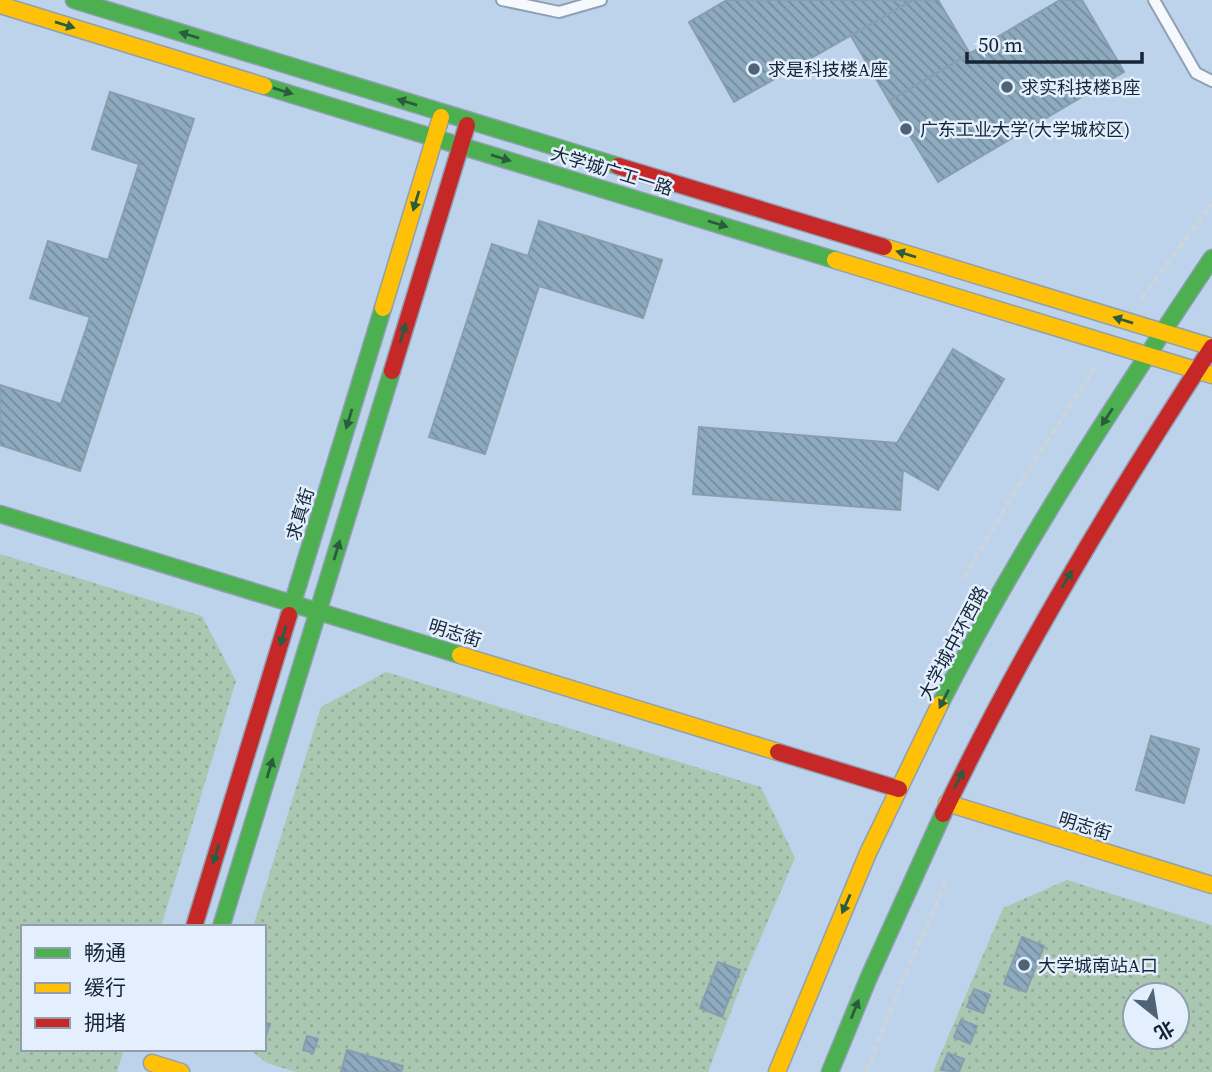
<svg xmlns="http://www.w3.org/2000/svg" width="1212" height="1072" font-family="'Source Serif 4','Noto Sans SC',serif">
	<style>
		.grass { fill: url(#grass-dots); fill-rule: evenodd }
		.building { fill: url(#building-back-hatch); stroke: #889dae; stroke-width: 2 }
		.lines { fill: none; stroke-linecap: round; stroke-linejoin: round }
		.lane-casing { stroke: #90a0b3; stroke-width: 14 }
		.fast-casing { stroke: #90a0b3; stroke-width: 19 }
		.slow-casing { stroke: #90a0b3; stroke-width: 19 }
		.jam-casing { stroke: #90a0b3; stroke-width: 19 }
		.path { stroke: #ccd4dc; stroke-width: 4.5; stroke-dasharray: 7 3.5; stroke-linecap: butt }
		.lane { stroke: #f5f8fc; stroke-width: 10 }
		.fast { stroke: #4caf50; stroke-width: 16 }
		.slow { stroke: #ffc107; stroke-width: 16 }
		.jam { stroke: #c62828; stroke-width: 16 }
		.oneway { fill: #2c5c40 }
		.poi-dot { fill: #506275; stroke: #e3effd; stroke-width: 2.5 }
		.labels { text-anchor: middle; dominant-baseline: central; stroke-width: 5; stroke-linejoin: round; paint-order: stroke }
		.poi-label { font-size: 18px; fill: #162536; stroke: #e3effd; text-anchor: start }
		.street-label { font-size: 18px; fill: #162536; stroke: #e3effd }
	</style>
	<defs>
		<pattern id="grass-dots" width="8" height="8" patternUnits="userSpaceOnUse" patternTransform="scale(1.75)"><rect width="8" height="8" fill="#aac8b1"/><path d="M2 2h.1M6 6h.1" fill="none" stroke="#92ac99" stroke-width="1.8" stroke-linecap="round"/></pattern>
		<pattern id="building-back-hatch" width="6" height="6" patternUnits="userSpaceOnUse" patternTransform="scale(1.75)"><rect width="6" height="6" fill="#8eaabe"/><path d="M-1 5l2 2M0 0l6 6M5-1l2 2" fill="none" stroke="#738a9b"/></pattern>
	</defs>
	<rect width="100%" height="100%" fill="#bdd2eb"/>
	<path class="grass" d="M0 554 202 616 236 681 161 927H23V1049H124L117 1072H0Z
		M386 672 761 787 795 858 746 972 708 1072H296L267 1063 249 1049H264V927H253L321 707Z
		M1067 880 1212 925V1072H933L1003 908ZM1135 995H1177V1037H1135Z"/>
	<path class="building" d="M727 0H913L734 102 689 22Z
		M913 0H938L970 54 889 101 851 36Z
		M1060 0H1082L1124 72 938 182 889 101Z
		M110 92 194 119 80 471 0 445V385L61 404 90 317 30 298 48 241 108 260 139 164 92 149Z
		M539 221 662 260 643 318 539 286 485 454 429 437 492 244 528 256Z
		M953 349 1004 379 938 490 903 470 900 510 693 494 699 427 897 443Z
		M1151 736 1199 749 1184 803 1136 790Z
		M1022 937 1044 946 1026 992 1004 984Z
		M718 962 740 970 722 1017 700 1008Z
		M974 989 990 995 983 1013 967 1007Z
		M961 1020 977 1026 970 1044 954 1037Z
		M264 1022 270 1024 265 1039H264Z
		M307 1036 318 1039 313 1053 303 1050Z
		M347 1050 403 1066 401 1072H341Z
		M948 1053 964 1059 959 1072 941 1070Z"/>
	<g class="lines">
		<g class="lane-casing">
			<path id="lane" d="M502 0 559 12 601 0
				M1154 0 1196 73 1212 81"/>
		</g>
		<g class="fast-casing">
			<path id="fast" d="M74 0 618 166
				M264 86 835 260
				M0 514 460 655
				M289 615 383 308
				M940 704C1019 549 1115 403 1212 258
				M221 927 392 371
				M830 1072 869 977 943 814"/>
		</g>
		<g class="slow-casing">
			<path id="slow" d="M0 5 264 86
				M884 247 1212 347
				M835 260 1212 375
				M383 308 441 117
				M460 655 778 752
				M947 803 1212 885
				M152 1063 181 1072
				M777 1072 868 853 940 704"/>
		</g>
		<g class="jam-casing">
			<path id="jam" d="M618 166 884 247
				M392 371 467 125
				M778 752 899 789
				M943 814C1021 651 1114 498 1212 347
				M194 927 289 615"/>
		</g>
		<path class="path" d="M1141 299 1212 204
			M964 578 1014 493 1095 367
			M866 1072 904 977 947 880"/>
		<use href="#lane" class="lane"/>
		<use href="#fast" class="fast"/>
		<use href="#slow" class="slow"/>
		<use href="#jam" class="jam"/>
	</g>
	<defs><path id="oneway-solid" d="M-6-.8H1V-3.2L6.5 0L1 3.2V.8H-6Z" transform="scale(1.75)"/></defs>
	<g class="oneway">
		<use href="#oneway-solid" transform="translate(65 25) rotate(17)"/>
		<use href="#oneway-solid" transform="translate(189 35) rotate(-163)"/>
		<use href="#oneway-solid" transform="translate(283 91) rotate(17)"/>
		<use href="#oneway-solid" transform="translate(407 102) rotate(-163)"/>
		<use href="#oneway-solid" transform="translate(501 158) rotate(17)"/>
		<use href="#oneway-solid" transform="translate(416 201) rotate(107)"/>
		<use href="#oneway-solid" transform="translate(718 224) rotate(17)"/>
		<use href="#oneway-solid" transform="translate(906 254) rotate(-163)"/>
		<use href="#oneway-solid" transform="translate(1123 320) rotate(-163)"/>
		<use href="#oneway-solid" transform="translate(403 333) rotate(-73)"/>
		<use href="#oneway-solid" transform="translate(1107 417) rotate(123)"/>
		<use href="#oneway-solid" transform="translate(349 419) rotate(107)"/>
		<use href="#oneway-solid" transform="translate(337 550) rotate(-73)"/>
		<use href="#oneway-solid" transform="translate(1067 579) rotate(-60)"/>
		<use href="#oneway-solid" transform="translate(283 636) rotate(107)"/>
		<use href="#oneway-solid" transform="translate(944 699) rotate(117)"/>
		<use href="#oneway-solid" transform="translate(270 768) rotate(-73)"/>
		<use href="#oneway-solid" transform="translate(959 779) rotate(-63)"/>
		<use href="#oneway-solid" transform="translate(216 854) rotate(107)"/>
		<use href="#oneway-solid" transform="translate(846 904) rotate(114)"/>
		<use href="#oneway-solid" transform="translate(855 1009) rotate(-68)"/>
	</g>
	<g class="poi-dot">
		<circle cx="754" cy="69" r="7"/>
		<circle cx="1007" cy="87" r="7"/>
		<circle cx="906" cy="129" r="7"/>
		<circle cx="1024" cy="965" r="7"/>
	</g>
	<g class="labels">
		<g class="poi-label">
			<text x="768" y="69">求是科技楼A座</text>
			<text x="1021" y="87">求实科技楼B座</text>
			<text x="920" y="129">广东工业大学(大学城校区)</text>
			<text x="1038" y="965">大学城南站A口</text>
		</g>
		<g class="street-label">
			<text transform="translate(612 171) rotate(17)">大学城广工一路</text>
			<text transform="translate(300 514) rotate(-73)">求真街</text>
			<text transform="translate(455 633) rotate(17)">明志街</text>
			<text transform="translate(953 643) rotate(-62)">大学城中环西路</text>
			<text transform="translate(1085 826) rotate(17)">明志街</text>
		</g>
	</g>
	<rect x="21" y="925" width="245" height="126" fill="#e3effd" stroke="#919ead" stroke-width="2"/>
	<rect x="35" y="948" width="35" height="10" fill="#4caf50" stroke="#919ead" stroke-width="2"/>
	<text x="84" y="960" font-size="21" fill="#162536">畅通</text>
	<rect x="35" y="983" width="35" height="10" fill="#ffc107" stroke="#919ead" stroke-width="2"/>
	<text x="84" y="995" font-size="21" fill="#162536">缓行</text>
	<rect x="35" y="1018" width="35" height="10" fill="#c62828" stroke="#919ead" stroke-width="2"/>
	<text x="84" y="1030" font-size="21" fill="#162536">拥堵</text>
	<g transform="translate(1156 1016) rotate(150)"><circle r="33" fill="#e3effd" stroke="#919ead" stroke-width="2"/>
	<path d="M0-5L12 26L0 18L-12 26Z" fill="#506275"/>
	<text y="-10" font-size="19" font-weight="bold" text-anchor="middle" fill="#162536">北</text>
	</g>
	<path d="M967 52v10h175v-10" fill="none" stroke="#162536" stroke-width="3.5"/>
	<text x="978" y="52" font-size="21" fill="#162536" stroke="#e3effd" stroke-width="5" paint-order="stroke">50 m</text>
</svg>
